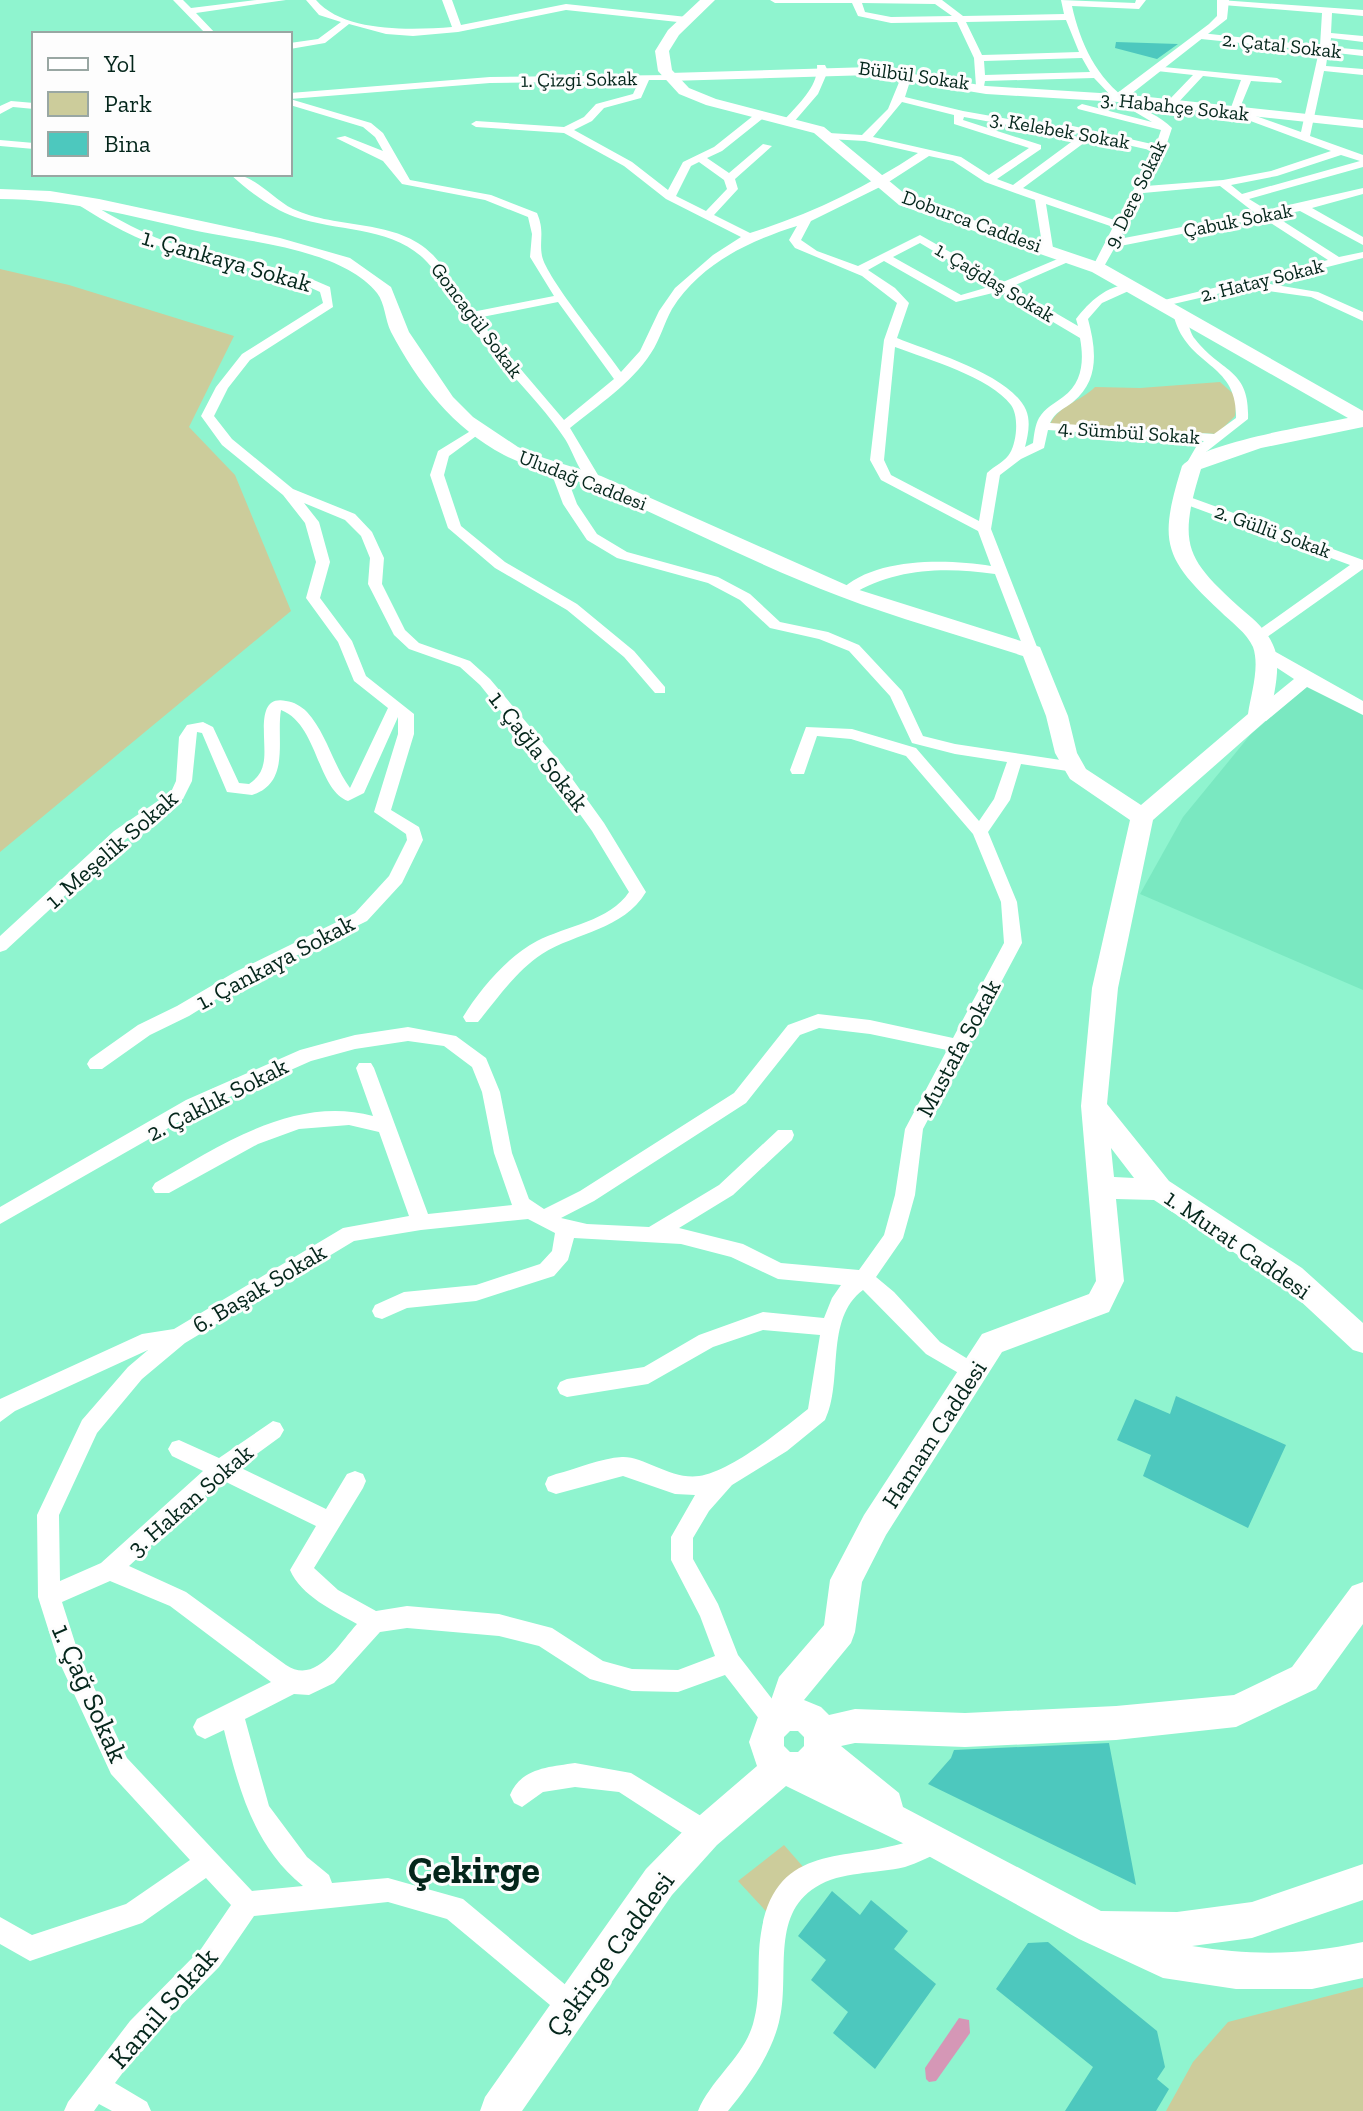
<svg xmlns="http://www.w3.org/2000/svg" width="1363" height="2111" font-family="'Zilla Slab',serif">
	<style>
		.built { fill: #7ae8c1 }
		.green { fill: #cccc9b }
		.water { fill: #d597b6 }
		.building { fill: #4dc8be }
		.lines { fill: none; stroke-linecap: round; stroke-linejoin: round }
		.minor { fill: #fff; fill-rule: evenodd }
		.tertiary { fill: #fff; fill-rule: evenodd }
		.secondary { fill: #fff; fill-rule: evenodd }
		.labels { text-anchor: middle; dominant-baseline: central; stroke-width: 6; stroke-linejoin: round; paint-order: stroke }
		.far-street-label { font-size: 20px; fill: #04261b; stroke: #fdfdfd }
		.street-label { font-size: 24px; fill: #04261b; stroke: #fdfdfd }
		.near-street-label { font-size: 28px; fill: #04261b; stroke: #fdfdfd }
		.near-district-label { font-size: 38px; font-weight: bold; fill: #04261b; stroke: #fdfdfd }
	</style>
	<rect width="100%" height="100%" fill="#8ff4cf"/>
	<path class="built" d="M1308 686 1363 715V990L1140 894 1183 817 1251 734Z"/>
	<path class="green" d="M0 269 69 285 234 336 189 427 235 475 291 611 0 852Z
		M1220 382 1237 397 1235 416 1217 434 1050 424C1060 404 1080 402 1095 387L1140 388Z
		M784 1845 812 1877 775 1921 738 1881Z
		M1363 1987V2111H1166L1193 2062 1228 2022Z"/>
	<path class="water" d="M959 2018 969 2020 970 2033 936 2081 929 2082 926 2079 925 2068Z"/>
	<path class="building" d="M1116 42 1178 44 1157 59 1115 48Z
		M1176 1396 1286 1445 1248 1528 1143 1476 1151 1455 1117 1440 1135 1399 1170 1414Z
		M1109 1743 1136 1885 928 1784 951 1758 954 1750Z
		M832 1891 860 1915 871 1900 908 1931 894 1949 936 1984 875 2069 833 2033 848 2012 811 1980 826 1960 798 1936Z
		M1048 1942 1157 2031 1165 2067 1157 2079 1169 2089 1156 2111H1065L1093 2067 996 1989 1028 1943Z"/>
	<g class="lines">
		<path class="minor" d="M173 0H183L191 8 257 0H286L196 13 216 34H206Z
			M306 0H316C344 33 413 30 452 27L442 0H452L461 25 566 4 687 17 692 20 687 23 566 10 458 32 413 36 386 34 349 24 325 43 290 49V43L318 39 341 22 319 15Z
			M770 0H942L963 16 1064 14 1061 0 1135 3 1136 0H1146L1139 9 1072 6C1080 43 1097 79 1129 101 1144 110 1160 116 1172 128L1165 149 1146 186 1223 180 1271 171 1331 151 1229 113 1241 80 1203 76 1175 106H1167V102L1193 75 1157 71 1153 70V66L1277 78 1282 81 1281 83 1251 81 1239 110 1301 132 1319 51 1201 39 1196 36 1201 33 1320 46 1322 13 1223 5 1220 4V0L1363 10V16L1332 13 1331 33 1363 36V42L1331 38 1330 47 1363 50V56L1328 52 1326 66 1363 69V75L1324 71 1310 136 1363 155V167L1249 199 1267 210 1363 188V194L1312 208 1363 237V245L1300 211 1275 216 1339 257 1363 252V258L1264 283 1318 292 1363 312V321L1311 297 1261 290 1256 285 1156 308V302L1328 260 1263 218 1115 247 1102 270H1094L1092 268 1113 227 1046 204 1053 248 1043 250 1035 200 985 182 953 161 929 156 884 185 811 221 801 240 817 251 858 266 920 235 1003 282 1067 255H1075V259L1011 287 1078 326 1076 319C1090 301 1109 283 1133 285V289L1102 303 1088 319C1096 349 1100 380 1073 402 1064 409 1055 412 1050 423L1214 434 1236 418C1238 362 1188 368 1174 317L1180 313C1190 318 1188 331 1195 339 1221 373 1250 368 1248 419L1206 452 1197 469 1192 470 1185 466 1196 447 1204 441 1048 430 1044 448 1021 459 1000 475 991 529 1039 652 1037 655 1032 657 1025 652 995 574C944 567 896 568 851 595L846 596 839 592C873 557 946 559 991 566L978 531 881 480 870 460 884 340 897 303 862 276 795 248 789 240 797 226C749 241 700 264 672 309 664 323 660 340 651 353 631 384 598 405 570 428L601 480 594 484C581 479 573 451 565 439 540 402 504 368 475 332 458 310 446 282 427 262 394 226 338 232 295 217 272 209 247 190 230 174 255 174 271 198 293 209 338 230 397 218 433 255 449 272 459 293 472 312L554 296 530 257 532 234 528 217 485 200 402 184 383 161 336 138 345 136 383 151 375 137 363 127 290 105V93L490 77 673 75 674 77 669 80H649L641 98 604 108 592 121 574 130 632 162 668 190 683 162 714 147 758 112H766V116L722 151 707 158 729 173 763 144 772 146 735 179 738 189 714 215 750 233C811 214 865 188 918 153L865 141 829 139 824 136 829 133 862 135 888 109 902 75 907 72 912 75 905 97 963 111 1058 128 1064 124 1156 145 1161 130 1078 109 1077 107 1082 104 1152 122 1115 100 1094 78 985 81 984 86H976L974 58 957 22 891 23 858 16 852 3H775ZM862 3 935 4 952 16 891 17 865 12ZM1066 20 1079 52 982 55 966 22ZM1082 58 1090 72 985 75 984 61ZM639 81 633 94 596 104 584 117 564 127 476 121 471 124 476 127 564 133 624 166 666 199 741 237 713 255 675 288 659 311 640 351 621 372C606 350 546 277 542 256 539 240 545 232 537 213L491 195 410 180 383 133 371 123 290 99 490 83ZM902 102 954 115V124L1029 148 989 175 961 157 873 137ZM964 117 1061 135 1067 131 1082 134 1013 185 997 179 1041 149V145L963 120ZM1092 137 1154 151 1117 221 1023 188ZM1341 155 1360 161 1242 194 1231 185 1277 176ZM699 162 724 180 727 189 706 211 676 196 691 166ZM1220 186 1255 213 1119 239 1143 193ZM920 243 992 286 961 295 893 257ZM884 261 956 302 1001 291 1080 338C1084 360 1083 382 1063 397 1055 403 1045 408 1039 418 1035 425 1034 435 1033 443L1025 447C1028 435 1031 422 1026 410 1011 375 931 352 897 338L909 303 895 288 868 270ZM558 302 614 379 564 420 477 318ZM895 347C927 359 990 377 1011 405 1019 416 1017 441 1010 453 1006 461 994 466 987 473L979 521 891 475 884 460Z
			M817 65H825L828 71 818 94 793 123H785V119C799 104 819 85 817 65Z
			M11 101 34 103V109L13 107 0 114V106Z
			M0 140 34 143V149L0 146Z
			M77 200H85C115 218 146 236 180 246 231 260 282 264 330 287L333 307 250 360 228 388 214 416 232 439 293 489 355 514 372 532 384 558 382 584 405 630 419 643 470 661 490 679 563 766 604 823 646 892C623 930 577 932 542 954 516 971 498 998 478 1022H466L463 1017C480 989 508 956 537 941 566 926 610 921 629 892L592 831 551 774 480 685 460 667 409 649 394 635 368 584 370 558 361 536 345 520 304 503 319 522 330 562 320 598 352 641 366 676 414 714V734L391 810 419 827 423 840 402 883 367 921 247 980 189 1016 150 1035 102 1069H90L87 1064 90 1059 138 1025 177 1006 235 972 355 913 389 876 407 840 406 834 374 812 398 734V717L364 793 348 801C317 790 318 724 281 710 276 739 291 783 252 795L227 792 202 733 197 732 192 781 183 799 126 839 6 950 0 952V936L114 831 171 792 176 781 179 737 187 725 203 722 213 727 239 783 249 784C256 779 261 774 263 765 269 746 252 694 286 701 294 702 301 706 307 712 327 734 333 765 350 788L388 708 354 681 338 642 306 598 316 562 305 523 283 495 222 445 201 416 216 387 242 354 323 303 320 292C273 268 222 265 172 250 138 241 107 223 77 204Z
			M477 427 483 431 449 456 444 475 461 526 505 562 577 604 634 651 665 687V693H655L624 657 567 610 495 568 448 528 430 475 438 451Z
			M558 468 565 472 577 504 597 534 627 552 718 577 750 594 780 622 828 632 859 645 902 691 923 736 955 744 1074 762 1082 767 1074 772 1021 764 1010 800 988 832 1017 902 1022 943 923 1129 915 1195 903 1238 876 1277 894 1292 940 1342 981 1367 984 1373 981 1379 974 1382 926 1354 863 1290C824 1319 844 1381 825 1420L787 1451 732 1485 709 1511 693 1538V1559L718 1604 738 1655 783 1713 787 1721 783 1729 775 1732 767 1729 725 1675 678 1692 632 1691 590 1679 539 1646 499 1636 407 1628 380 1632 334 1683 309 1695 294 1694 245 1719 269 1806 307 1857 329 1875 332 1883 388 1878 463 1899 580 1997 584 2006 580 2015 571 2019 562 2015 447 1919 388 1902 254 1916 219 1967 148 2039 115 2083 147 2102 151 2111H112L99 2104 94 2111H64L68 2102 130 2021 201 1949 231 1905 206 1878 142 1923 30 1961 0 1944V1917L32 1935 126 1904 190 1860 111 1774 57 1657 38 1597 37 1515 82 1420 128 1367 148 1350 15 1411 0 1422V1399L142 1334 174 1329 343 1228 409 1216 379 1132 349 1125 299 1129 258 1144 169 1193H155L152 1188 155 1183C220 1145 295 1095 373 1116L356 1068 359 1063H371L374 1068 428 1214 512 1205 494 1153 482 1092 472 1067 444 1046 408 1041 355 1049 311 1061 200 1110 0 1224V1207L186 1100 300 1050 355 1035 408 1027 456 1036 486 1058 500 1092 512 1153 529 1199 544 1209 580 1191 734 1093 788 1025 818 1014 870 1020 953 1038 1004 943 1001 902 973 834 906 756 851 739 817 736 804 774H792L790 770 806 727 852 729 916 748 979 821 994 799 1007 762 955 754 912 743 890 696 849 651 819 639 770 628 740 600 708 583 617 558 587 540 563 504 551 472ZM819 1028 870 1034 947 1050 905 1129 895 1195 884 1235 859 1270 781 1263 743 1244 679 1228 733 1195 792 1140 794 1135 792 1130H778L719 1185 649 1227 587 1224 561 1218 594 1201 746 1103 800 1035ZM528 1219 555 1233 552 1251 540 1264 476 1285 404 1292 375 1305 372 1311 375 1317 382 1319 407 1308 476 1301 554 1276 568 1260 574 1238 681 1244 731 1257 778 1279 841 1285 832 1298 824 1318 763 1312 699 1335 644 1367 567 1379 560 1382 557 1388 560 1394 567 1397 648 1384 713 1347 763 1330 820 1335 808 1409C783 1429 730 1472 699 1476 671 1480 644 1456 622 1457 601 1458 576 1469 556 1474L548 1477 545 1484 548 1491 556 1494 623 1476 675 1494 695 1495 671 1537V1560L700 1616 715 1656 678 1670 632 1669 603 1661 552 1628 499 1614 407 1606 376 1611 338 1590 314 1568 363 1488 366 1481 363 1474 355 1471 347 1474 326 1509 239 1467 280 1437 284 1430 280 1423 273 1421 219 1458 179 1440 172 1442 168 1449 172 1456 203 1471 101 1563 60 1581 59 1515 97 1433 142 1379 185 1343 354 1241 421 1230ZM222 1480 316 1526 290 1570C301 1596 334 1611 357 1624 338 1645 316 1685 286 1665L186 1592 129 1566ZM110 1581 170 1606 271 1682 197 1719 193 1727 197 1735 205 1739 224 1730C239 1789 253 1845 303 1886L252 1891 127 1758 79 1655 62 1602Z
			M1184 495 1363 560V569L1263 640H1253V634L1350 565 1179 502 1177 499Z
			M575 1763 631 1773 714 1824 717 1833 714 1842 705 1845 696 1842 619 1792 575 1787 543 1792 522 1807 514 1803 510 1795C521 1768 549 1767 575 1763Z
			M935 1829 944 1832 947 1841 944 1850C931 1856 918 1863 905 1867 876 1874 841 1871 816 1887 769 1916 791 1977 779 2022 771 2055 749 2085 728 2111H698C711 2079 743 2058 753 2024 762 1994 756 1963 761 1933 775 1842 845 1862 907 1842 917 1839 926 1833 935 1829Z"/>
		<path class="tertiary" d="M1217 0H1229L1227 19 1130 95 1363 120V128L1119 102 986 94 871 75 669 81 663 77 669 73 871 67 986 86 1116 94 1209 24 1217 16Z
			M1265 646 1363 701V715L1307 687 1266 721H1252L1250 717 1252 713 1294 679 1259 656 1256 652 1259 648Z"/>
		<path class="secondary" d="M700 0H715L679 35 669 51 672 70 689 88 716 99 824 127 911 199 1104 264 1363 411V427L1261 448 1201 469C1177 547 1186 559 1245 612 1257 622 1270 634 1275 650 1281 670 1273 697 1270 717L1153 820 1118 988 1107 1104 1169 1181 1302 1268 1363 1323V1353L1353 1350 1282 1284 1154 1200 1116 1199 1124 1281 1109 1312 1002 1352 886 1535 862 1582 855 1632 851 1643 804 1700 821 1707 829 1715 855 1709 965 1713 1116 1706 1234 1695 1292 1667 1352 1586 1363 1582V1624L1316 1689 1236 1727 1116 1740 965 1747 855 1743 841 1746 899 1793 903 1807 1101 1911 1177 1912 1252 1902 1363 1864V1900L1252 1938 1192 1946C1255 1956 1301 1955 1363 1942V1978L1312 1989H1236L1163 1978 1079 1939 923 1853 786 1786 717 1845 672 1895 522 2111H480L485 2097 646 1869 693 1821 757 1766 749 1742 758 1717 769 1706 779 1677 824 1625 830 1580 864 1515 982 1334 1089 1294 1096 1281 1081 1106 1092 988 1130 820 1070 779 1055 753 1046 716 1023 656C962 636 899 619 839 596 758 565 680 525 601 490 569 476 535 471 504 455 453 428 418 383 391 332 385 320 385 303 377 293 342 249 249 242 197 231 131 216 68 199 0 199V189L50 191 99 199 280 238 350 258 391 287 409 332 453 397 473 417 518 447 544 458 601 476 853 588 1040 647 1068 716 1077 753 1086 769 1141 805 1248 714C1251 694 1260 667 1253 647 1247 633 1231 622 1220 611 1162 557 1159 541 1182 466 1203 442 1314 425 1348 418L1092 272 899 205 814 133 706 105 679 94 658 71 655 51 668 30ZM1111 1148 1134 1178 1114 1177ZM790 1731H798L804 1737V1746L798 1752H790L784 1746V1737Z"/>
	</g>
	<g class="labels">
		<g class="far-street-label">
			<text transform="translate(1282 45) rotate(6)">2. Çatal Sokak</text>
			<text transform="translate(914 75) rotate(8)">Bülbül Sokak</text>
			<text transform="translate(579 79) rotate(-1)">1. Çizgi Sokak</text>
			<text transform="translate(1175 106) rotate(6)">3. Habahçe Sokak</text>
			<text transform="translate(1060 130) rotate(10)">3. Kelebek Sokak</text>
			<text transform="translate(1135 194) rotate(-64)">9. Dere Sokak</text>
			<text transform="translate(1238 220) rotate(-11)">Çabuk Sokak</text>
			<text transform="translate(972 221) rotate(20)">Doburca Caddesi</text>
			<text transform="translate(1262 280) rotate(-14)">2. Hatay Sokak</text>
			<text transform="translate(995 282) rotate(31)">1. Çağdaş Sokak</text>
			<text transform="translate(477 320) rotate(53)">Goncagül Sokak</text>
			<text transform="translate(1129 432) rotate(4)">4. Sümbül Sokak</text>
			<text transform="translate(583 480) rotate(21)">Uludağ Caddesi</text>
			<text transform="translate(1273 531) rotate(20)">2. Güllü Sokak</text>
		</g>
		<g class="street-label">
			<text transform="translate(227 260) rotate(16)">1. Çankaya Sokak</text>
			<text transform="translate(539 751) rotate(52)">1. Çağla Sokak</text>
			<text transform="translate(111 849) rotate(-41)">1. Meşelik Sokak</text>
			<text transform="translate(275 962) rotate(-28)">1. Çankaya Sokak</text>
			<text transform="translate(958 1048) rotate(-62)">Mustafa Sokak</text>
			<text transform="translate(217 1099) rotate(-27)">2. Çaklık Sokak</text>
			<text transform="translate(1238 1244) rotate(35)">1. Murat Caddesi</text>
			<text transform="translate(259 1288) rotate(-31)">6. Başak Sokak</text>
			<text transform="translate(934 1434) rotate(-57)">Hamam Caddesi</text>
			<text transform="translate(190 1500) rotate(-41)">3. Hakan Sokak</text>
		</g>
		<g class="near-street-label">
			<text transform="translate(90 1693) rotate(66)">1. Çağ Sokak</text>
			<text transform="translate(610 1954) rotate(-54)">Çekirge Caddesi</text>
			<text transform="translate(163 2008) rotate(-49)">Kamil Sokak</text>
		</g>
		<g class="near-district-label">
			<text x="474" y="1870">Çekirge</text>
		</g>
	</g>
	<rect x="32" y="32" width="260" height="144" fill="#fdfdfd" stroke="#99a7a3" stroke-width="2"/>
	<rect x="48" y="58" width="40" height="12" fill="#ffffff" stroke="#99a7a3" stroke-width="2"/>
	<text x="104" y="72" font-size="24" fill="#04261b">Yol</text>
	<rect x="48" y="92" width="40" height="24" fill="#cccc9b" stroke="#99a7a3" stroke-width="2"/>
	<text x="104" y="112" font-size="24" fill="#04261b">Park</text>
	<rect x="48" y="132" width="40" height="24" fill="#4dc8be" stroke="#99a7a3" stroke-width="2"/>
	<text x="104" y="152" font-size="24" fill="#04261b">Bina</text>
</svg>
